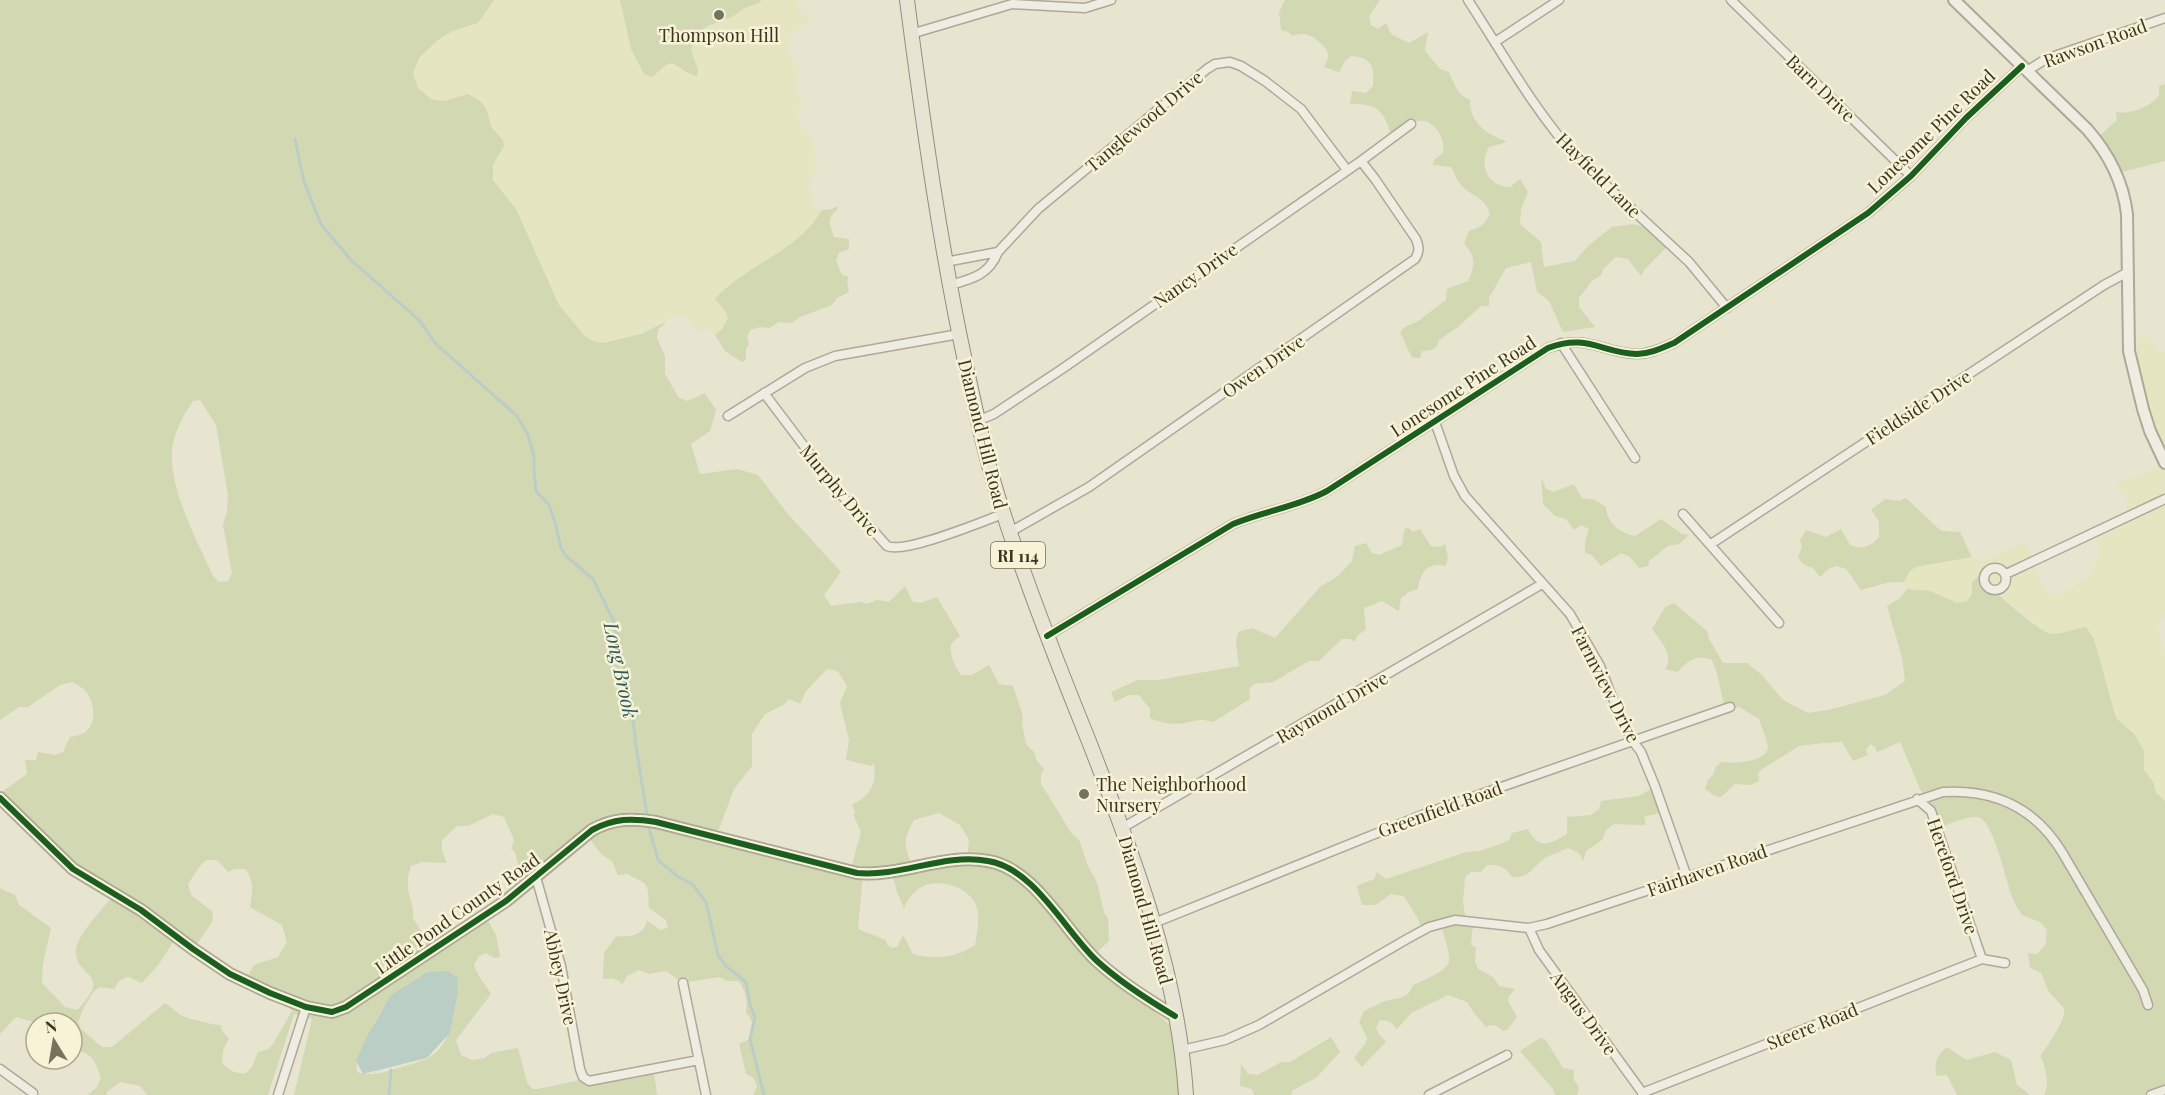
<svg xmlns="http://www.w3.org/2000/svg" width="2165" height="1095" font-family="'Playfair Display',serif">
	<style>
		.farmland { fill: #e6e5c1 }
		.green { fill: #d2d8b2; fill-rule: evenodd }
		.water { fill: #bbcec5 }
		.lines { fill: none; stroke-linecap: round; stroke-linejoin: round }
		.stream { stroke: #bbcec5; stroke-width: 3 }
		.minor-casing { stroke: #ada998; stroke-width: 11 }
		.tertiary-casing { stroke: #ada998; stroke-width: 14 }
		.primary-casing { stroke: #928e7f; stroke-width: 16 }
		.minor { stroke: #efede2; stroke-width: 8 }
		.tertiary { stroke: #efede2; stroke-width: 10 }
		.primary { stroke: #e7e4d3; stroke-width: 14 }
		.cycleway-casing { stroke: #f7f3d7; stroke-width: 10 }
		.cycleway { stroke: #1b5e20; stroke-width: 6 }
		.poi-dot { fill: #78715e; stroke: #f7f3d7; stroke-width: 2 }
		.labels { text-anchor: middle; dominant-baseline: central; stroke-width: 5; stroke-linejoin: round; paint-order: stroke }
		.shield { fill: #f7f3d7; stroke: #756d57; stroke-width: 1.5 }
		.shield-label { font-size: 16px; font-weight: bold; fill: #3d3320 }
		.poi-label { font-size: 18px; fill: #3d3320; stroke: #f7f3d7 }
		.street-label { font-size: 18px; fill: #3d3320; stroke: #f7f3d7 }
		.water-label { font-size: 20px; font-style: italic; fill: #2e595d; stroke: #f7f3d7 }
	</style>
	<rect width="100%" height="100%" fill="#e7e4d0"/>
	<path class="farmland" d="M494 0H620L631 49 666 65 672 63 683 69 690 76 698 70 691 50 697 33 706 26 732 16 745 8 760 3 762 0H794L804 14 813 18 791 35 787 54 801 70 796 77 795 83 802 104 798 107 796 115 804 131 813 134 811 138 815 155V176L811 180 809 188 813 204 816 208 822 210 814 223 791 244 716 299 726 312 728 319 722 329 715 335 709 330H697L687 316 675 315 641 334 603 343 593 342 585 336 559 305 516 209 493 180V165L504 147 503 140 492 128 486 108 468 94 444 101 431 99 418 88 413 74 419 58 438 40 453 31 478 23Z
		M2149 337 2156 350 2165 352V450L2160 452 2128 339Z
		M2162 463 2165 467V617L2159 621 2157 627 2163 649 2165 652V801L2156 793 2154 783 2144 770V752L2135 735 2116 718 2094 639 2086 627 2073 629 2065 633H2049L2034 626 2020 612 1996 592 1988 578 1972 582V594L1967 601 1957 603 1930 591 1907 589 1904 582 1910 571 1916 567 1972 557 1980 561 1989 559 2025 542 2042 587 2048 593 2059 594 2083 581 2091 575 2099 555 2096 532 2127 512V501L2116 483 2144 473Z"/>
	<path class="green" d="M0 0H494L478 23 453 31 438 40 419 58 413 74 418 88 431 99 444 101 468 94 480 101 486 108 492 128 503 140 504 146 493 165V180L516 209 559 305 585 336 593 341 603 343 641 334 667 321 658 330 657 339 665 356V374L679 398 687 401 705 393 716 410 710 431 691 444 700 474 737 469 758 475 787 513 841 572 824 595 831 606 861 602 867 604 877 600 889 602 905 586 913 602 921 603 937 597 960 636C957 638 954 640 952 643 947 651 956 668 961 675H972L989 665 999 684 1013 686 1023 716 1022 724 1026 744 1034 752 1037 761 1044 769 1041 775V784L1072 834 1079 840 1088 866 1097 882 1104 913 1108 918 1109 941 1093 956 1172 1027 1185 1095H753L757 1086 753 1077 746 1074 739 1044 750 1039C754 1028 754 1022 746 1013 748 1001 746 990 738 981H727L719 977 683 983 666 971 649 974 639 970 627 976 622 985C618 978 611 978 603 979L604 953 616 936C630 938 644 935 647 921L661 930 668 927 666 920 649 908C648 901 650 886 643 882 638 879 633 878 628 874L618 875 612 861 602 855 588 837 533 881 518 864 515 852 511 849 514 840 504 817 493 814 468 826H457L442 840V851L447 863 422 862 411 866 408 876V890L413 909V918L434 951 487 919 496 935 500 957 494 958 486 953 479 956 474 965C475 972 486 986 491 994L456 1040 461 1055 472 1060 485 1058 491 1053 518 1048 527 1082 532 1089H538L585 1079 654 1072 657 1095H294L312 1019 294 1014 268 1095H147L140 1086 120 1082 107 1092V1095H88L96 1088 101 1078C95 1059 92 1053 72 1049V1023H37L16 1017 0 1034V888L15 895 19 905 51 928 43 964 42 983 65 1007 77 1010C115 971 75 979 76 951 76 936 102 910 112 897L74 872 0 799V793L27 774 25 760H36L38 752 55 755 63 752 70 737C74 736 80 735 84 733 97 725 95 704 87 693 84 688 77 685 72 682L60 685 28 707H19L0 720ZM200 400 216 425 228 495 227 512 223 525 232 573 228 581 219 582 213 576C197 541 165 482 173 443 177 427 184 414 193 401ZM827 669 838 671 847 686 840 703 849 740 846 760 871 766 874 764C877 785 870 795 852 805L855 812 854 816 861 832 850 872 716 837 734 789 752 766V734L765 714 783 705 789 699 800 704 806 691ZM939 813 960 825 969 840 967 861 914 869C904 847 902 842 914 820ZM206 860H217L228 872 235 869H245C255 880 252 894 250 907L282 925 287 942 278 957 254 965 244 983 281 1000 292 1011 273 1044 269 1049 258 1052 252 1067 246 1073C236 1074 228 1071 222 1062L223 1050 229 1038 222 1031 221 1025C216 1026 187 1018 182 1016 176 1012 171 1007 165 1003L112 1047H102L81 1029 78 1022 83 1009 94 991 100 987 114 989 119 981 128 977 142 983 159 964 175 939 193 950 212 922 213 912 191 895 188 884 200 866ZM892 873 897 892 904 908C908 898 916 888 926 885 944 879 972 889 977 908 980 920 977 933 975 945 955 958 936 960 913 954L903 935 897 947 892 948 887 945 886 940 858 929 863 875ZM458 993C453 1017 451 1047 426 1059 417 1063 407 1065 398 1068 385 1072 370 1077 357 1072 355 1058 360 1057 364 1045 372 1026 379 1011 393 996Z
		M620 0H762C757 5 751 5 745 8 741 10 737 14 733 16 708 29 703 19 691 50L698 70 697 76C688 75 680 67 672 63L666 65 652 77 644 74 631 49Z
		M1285 0H1380L1369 16 1371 25 1378 29 1386 23 1391 34 1409 43 1428 32 1425 51 1440 69 1449 72C1454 83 1458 96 1470 100 1469 122 1487 135 1506 141L1504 143 1489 147C1478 166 1488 187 1510 187L1520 179 1528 192 1521 209 1520 224 1541 242 1544 267 1575 261 1589 245 1612 227 1633 224 1645 227 1667 244V247L1644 270 1641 276 1628 259 1616 257 1604 268 1601 275 1592 281 1579 298V307L1595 327 1563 332 1549 301 1537 292 1531 262 1506 268 1489 298V306H1481L1458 327 1439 340 1436 347 1431 350 1422 351 1420 358H1413C1407 350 1406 342 1400 333 1405 324 1413 325 1421 319 1429 313 1437 306 1446 300L1447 289 1468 281C1475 268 1476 254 1464 244L1469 231C1480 228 1485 224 1490 214 1484 196 1472 197 1461 185 1457 181 1454 172 1451 167L1433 165 1434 160 1443 153C1444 145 1443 138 1438 131 1422 110 1407 125 1392 139 1385 113 1380 103 1350 104L1352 91 1366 93 1373 86C1374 66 1373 58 1351 56L1345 61 1339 72 1324 67C1326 63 1329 58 1328 53 1326 45 1310 33 1302 34 1299 34 1295 35 1292 36L1288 32 1281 30 1279 12Z
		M2165 84V161L2118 173 2096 139 2117 120 2116 112C2131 115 2149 107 2159 96V86Z
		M838 206 837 210C826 218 830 225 834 237L849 239V249L839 253 836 261 842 275 849 277 847 282 849 292 837 298 832 305 800 317 792 323 779 322 769 328 760 327 750 330 747 337 749 344 746 349V360L742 362 725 351 715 335 722 329 728 318 726 312 715 299C746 264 797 253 822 210L832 209Z
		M1541 477 1546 489 1554 492 1574 484 1582 498 1595 500 1606 507C1606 522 1621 534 1635 536L1661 519 1682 534 1689 535 1679 544 1668 546 1649 561 1648 566 1639 568 1630 557 1621 553 1601 566 1592 555 1585 553V541L1589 529 1581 525 1574 530 1566 519 1555 516 1543 504Z
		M1906 498 1941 531 1960 532 1972 557 1916 567 1910 571 1904 582H1890L1861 590 1846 569 1837 566 1830 568 1820 577 1813 568C1805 565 1802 565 1798 557L1802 547 1800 540 1806 530 1826 537 1841 529 1850 545C1863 550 1870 547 1879 537V521L1871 510 1885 499 1899 501Z
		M1408 527 1413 532 1420 529 1431 546 1440 547 1445 544 1448 557 1446 566C1428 562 1420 572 1418 589L1409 592 1401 598 1399 611 1382 601 1364 608 1366 629 1357 636 1355 642 1350 639H1342L1319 661H1309L1273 682 1254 684 1249 690 1250 699 1213 722C1197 718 1199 721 1184 723 1173 725 1160 723 1150 718V709L1139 695H1129L1115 702 1111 692 1138 680H1158L1239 666 1236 641 1238 632 1252 628 1275 638 1320 587 1338 576 1352 561 1355 546 1366 543 1372 553 1379 555 1402 545 1404 530Z
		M1981 574C1990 578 1990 584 1996 592 2002 599 2040 631 2048 633 2060 636 2074 628 2086 627L2094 639 2116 718 2135 735 2144 751V770L2154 783 2156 793 2165 801V1095H2044C2050 1085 2046 1066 2040 1056 2043 1054 2062 1023 2063 1018 2064 1015 2064 1011 2064 1008L2049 992 2041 973 2030 968 2028 953 2037 954 2046 944 2047 930 2040 922 2022 915C2019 910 2015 905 2013 899 2007 885 1993 817 1977 817 1967 816 1947 825 1937 828L1900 742 1877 752 1875 747 1870 744 1866 750 1868 755 1853 761 1842 742 1823 743 1799 746 1761 770 1758 773 1759 781 1751 785 1735 784 1721 797 1715 796 1705 789 1708 780 1714 774 1715 768 1721 762C1732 764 1768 762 1768 747 1767 738 1761 727 1759 719L1739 707 1725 710 1717 673 1712 660C1697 654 1687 661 1678 672L1665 669C1675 655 1660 641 1652 629L1665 607 1674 603 1708 632V637L1723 663H1747L1762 675 1783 700 1808 713 1828 710 1885 695 1905 681 1902 657 1887 606 1900 598 1907 589 1930 591 1957 603 1967 601 1972 594V582Z
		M1654 787 1663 812 1644 817 1646 825 1614 824 1606 830 1602 840 1586 851 1583 861 1579 853 1568 848C1561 851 1552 854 1545 858 1533 866 1531 878 1512 877 1506 867 1498 864 1487 865L1481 872H1471L1465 877 1463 902 1466 922 1473 925 1471 945 1476 947 1475 961 1478 969 1493 977 1499 986 1515 989 1509 996 1508 1001 1517 1017 1507 1030 1502 1031C1498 1025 1492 1024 1486 1027 1478 1017 1473 1013 1467 1002L1448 995 1411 1013 1397 1029C1392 1023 1389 1020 1380 1020L1376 1027 1378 1033 1386 1042 1362 1067 1354 1058 1365 1044 1367 1038 1359 1022 1364 1011C1371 1008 1379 1003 1386 1001 1398 997 1408 1000 1413 985 1422 981 1448 971 1449 961 1450 952 1444 937 1442 928L1440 926 1424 932 1417 917 1404 896 1391 894 1376 905H1362L1357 886 1374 879 1377 872 1386 879 1466 852 1479 851 1501 844 1509 840 1512 833 1528 829C1539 851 1550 844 1567 834V817L1591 815 1599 809 1601 801 1639 796Z
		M1331 1037 1340 1052 1316 1078 1293 1090 1291 1095H1254L1252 1089 1240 1086 1241 1064 1248 1074 1258 1075 1281 1062H1290Z
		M1540 1038 1545 1039 1563 1068 1574 1070V1080L1579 1088 1577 1095H1555L1553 1089 1520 1051Z
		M1947 1047 1966 1060 1995 1052 2011 1060 2017 1085 2030 1095H1957L1947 1075 1937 1076C1933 1064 1937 1055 1947 1047Z"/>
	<path class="water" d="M448 971 457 977 458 993 450 1033 427 1058 363 1074 356 1061 368 1034 391 995 428 972Z"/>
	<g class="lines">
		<path class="stream" d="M295 139 304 182 321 224 350 259 419 320 437 345 517 416 528 435 534 457V471L536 491 549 505 555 522 561 548 566 556 593 579 615 624 630 692 636 746 649 828 658 860 677 876 692 884 706 902 718 955 727 967 746 982 750 1005 755 1017 750 1039 764 1095
			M389 1095 391 1070"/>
		<g class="minor-casing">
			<path id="minor" d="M1468 0C1503 54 1535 112 1579 160L1689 262 1727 308
				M1731 0 1911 176
				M911 34 1012 4 1085 8 1111 0
				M1495 42 1559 0
				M2027 71 2046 59 2165 18
				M945 262 998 252 1038 209 1207 69 1215 64 1230 62 1241 66 1265 81 1301 109 1347 170
				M950 285C972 279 989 275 998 252
				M1561 343 1635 458
				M764 393 838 491 887 546C905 554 981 522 1003 514
				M728 416 805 368 835 356 959 334
				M977 421 994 414 1062 369 1361 161 1411 124
				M1435 422 1454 476 1465 496 1570 614 1600 666 1610 692 1632 740 1641 752 1655 786 1687 877
				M1683 514 1779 623
				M1010 532 1089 487 1415 259C1420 251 1419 247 1416 239L1375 179 1361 161
				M1711 544 2104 285 2128 272
				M1984 579a11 11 0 1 1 22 0a11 11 0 1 1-22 0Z
				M2006 574 2165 499
				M1047 636 1233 524C1264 511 1297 507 1327 491L1548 348C1587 333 1602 353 1637 354 1650 354 1662 348 1674 343L1868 213 1911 176 1966 118 2022 66
				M1917 799 1931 811 1982 959
				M1122 828 1542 584
				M536 877 561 966 580 1069 583 1077 589 1081 699 1060
				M1154 923 1427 813 1730 707
				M1529 928 1539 950 1644 1095
				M1982 959 2005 963
				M683 983 706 1095
				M1182 1050 1225 1040 1259 1025 1407 939 1429 927 1455 920 1529 928 1547 924 1943 792C1994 789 2035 808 2062 852L2143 990 2148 1005
				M0 1069 33 1093
				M1642 1093 1982 959
				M278 1095 306 1007
				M1429 1095 1507 1055
				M2151 1095 2165 1090"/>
		</g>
		<g class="tertiary-casing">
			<path id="tertiary" d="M1954 0 2087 129C2109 154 2123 181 2127 214L2129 351 2143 409 2150 431 2165 463
				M0 798 73 869 141 910 193 949 230 974 270 993 306 1007 332 1012 346 1007 506 901 592 830C614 818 632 818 656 822L857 873C902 877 943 853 988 861 1034 868 1065 931 1097 961 1121 983 1148 1000 1175 1016"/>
		</g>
		<g class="primary-casing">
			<path id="primary" d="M907 0C923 123 940 245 966 366 977 416 987 466 1004 515 1029 591 1058 665 1088 739 1133 854 1178 971 1186 1095"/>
		</g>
		<use href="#minor" class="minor"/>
		<use href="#tertiary" class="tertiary"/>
		<use href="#primary" class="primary"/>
		<g class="cycleway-casing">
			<path id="cycleway" d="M1047 636 1233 524C1264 511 1297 507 1327 491L1548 348C1587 333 1602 353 1637 354 1650 354 1662 348 1674 343L1868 213 1911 176 1966 118 2022 66
				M0 798 73 869 141 910 193 949 230 974 270 993 306 1007 332 1012 346 1007 506 901 592 830C614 818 632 818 656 822L857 873C902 877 943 853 988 861 1034 868 1065 931 1097 961 1121 983 1148 1000 1175 1016"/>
		</g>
		<use href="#cycleway" class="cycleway"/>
	</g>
	<g class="poi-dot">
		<circle cx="719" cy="15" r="6"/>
		<circle cx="1084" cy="794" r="6"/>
	</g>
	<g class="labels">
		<rect class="shield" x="991" y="542" width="54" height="26" rx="4.5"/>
		<g class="shield-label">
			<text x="1018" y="555">RI 114</text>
		</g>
		<g class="poi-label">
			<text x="719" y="35">Thompson Hill</text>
			<text x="1096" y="784" text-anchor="start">The Neighborhood<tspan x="1096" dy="21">Nursery</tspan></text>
		</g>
		<g class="street-label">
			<text transform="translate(2095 43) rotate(-20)">Rawson Road</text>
			<text transform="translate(1821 88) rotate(44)">Barn Drive</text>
			<text transform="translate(1144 121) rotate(-40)">Tanglewood Drive</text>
			<text transform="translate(1931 131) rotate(-44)">Lonesome Pine Road</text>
			<text transform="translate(1599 175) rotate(45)">Hayfield Lane</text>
			<text transform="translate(1195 275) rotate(-35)">Nancy Drive</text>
			<text transform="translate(1263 366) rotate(-35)">Owen Drive</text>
			<text transform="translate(1463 386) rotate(-33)">Lonesome Pine Road</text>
			<text transform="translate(1918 407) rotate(-33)">Fieldside Drive</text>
			<text transform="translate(983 434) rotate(76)">Diamond Hill Road</text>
			<text transform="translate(840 490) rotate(50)">Murphy Drive</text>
			<text transform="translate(1606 684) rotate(63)">Farmview Drive</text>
			<text transform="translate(1332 707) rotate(-30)">Raymond Drive</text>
			<text transform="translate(1440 809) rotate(-20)">Greenfield Road</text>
			<text transform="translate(1707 870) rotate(-19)">Fairhaven Road</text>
			<text transform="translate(1953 876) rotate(71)">Hereford Drive</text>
			<text transform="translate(1146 910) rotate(74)">Diamond Hill Road</text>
			<text transform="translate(457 913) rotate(-35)">Little Pond County Road</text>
			<text transform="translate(561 977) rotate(78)">Abbey Drive</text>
			<text transform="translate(1584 1013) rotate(54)">Angus Drive</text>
			<text transform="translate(1812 1026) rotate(-22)">Steere Road</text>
		</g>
		<g class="water-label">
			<text transform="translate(622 670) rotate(78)">Long Brook</text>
		</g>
	</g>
	<g transform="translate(54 1041) rotate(349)"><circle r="28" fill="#f7f3d7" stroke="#ada68e" stroke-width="1.5"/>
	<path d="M0-4.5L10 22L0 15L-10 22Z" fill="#78715e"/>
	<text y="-9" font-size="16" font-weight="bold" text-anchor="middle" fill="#3d3320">N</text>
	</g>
</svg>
